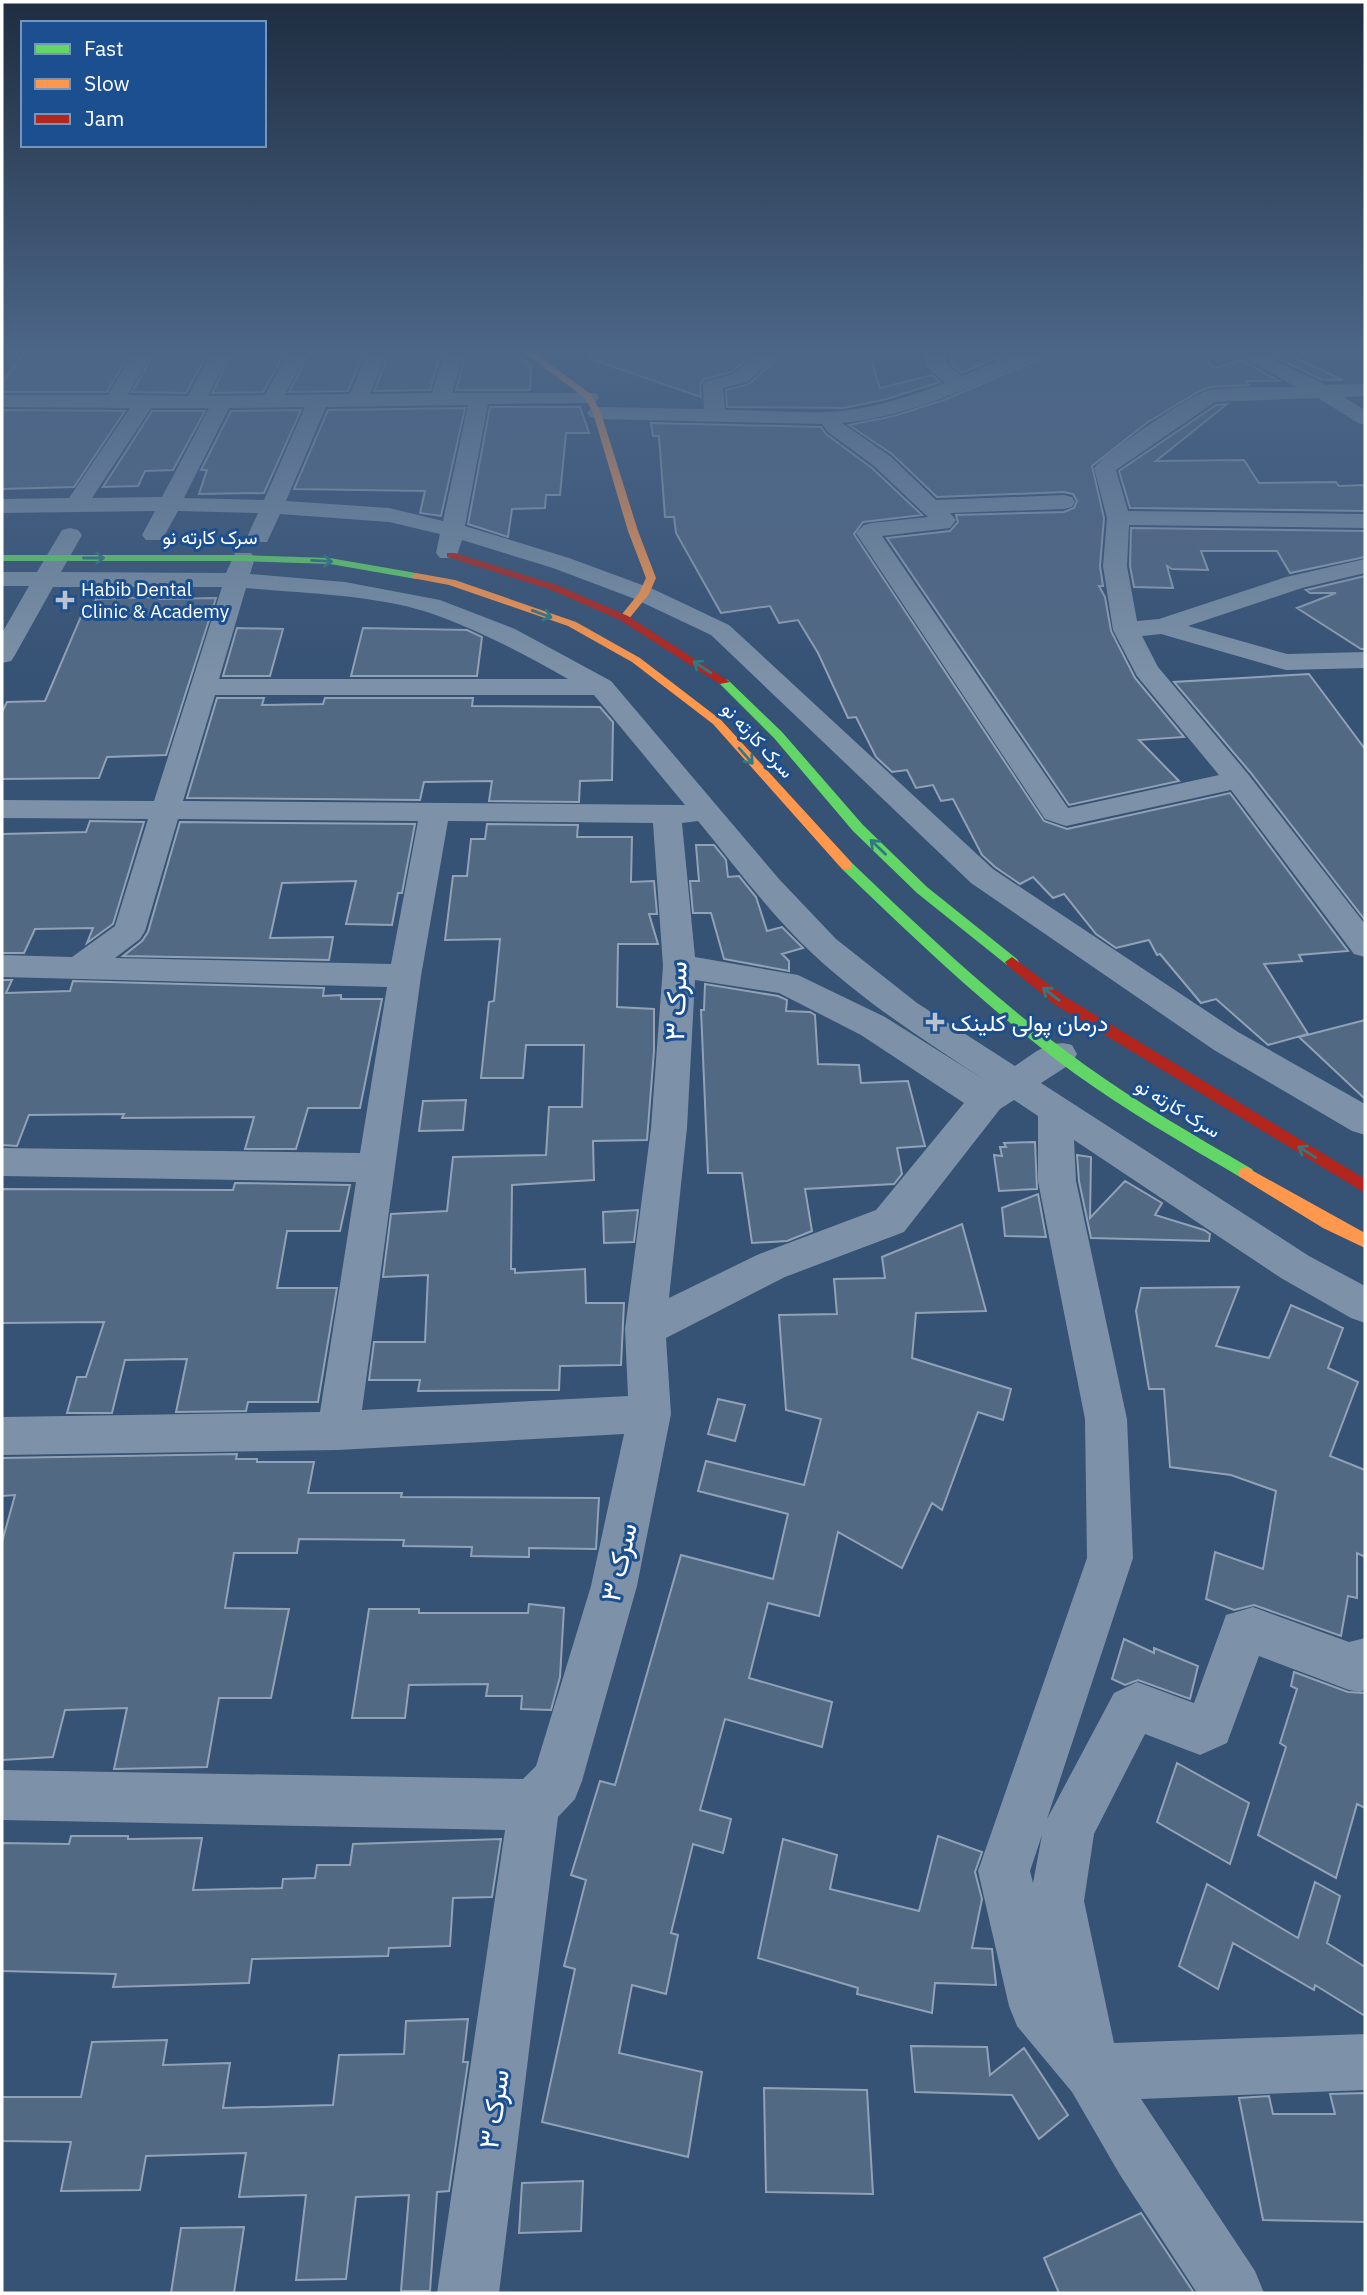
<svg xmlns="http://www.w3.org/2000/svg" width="1367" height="2295" font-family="'IBM Plex Sans',Vazirmatn,sans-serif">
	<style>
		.building { fill: #526984; stroke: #92a2b6; stroke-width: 2 }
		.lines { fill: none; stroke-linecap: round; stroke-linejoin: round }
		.street { fill: #7d92a8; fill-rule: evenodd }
		.fast { fill: #63d668; fill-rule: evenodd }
		.slow { fill: #ff974d; fill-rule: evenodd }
		.jam { fill: #b3261e; fill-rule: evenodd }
		.oneway { stroke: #317883 }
		.poi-dot { fill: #b9c2ce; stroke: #1b4f8f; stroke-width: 2.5 }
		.labels { text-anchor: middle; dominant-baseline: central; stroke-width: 6; stroke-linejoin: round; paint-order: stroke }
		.far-street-label { font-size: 19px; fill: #fff; stroke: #1b4f8f }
		.far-poi-label { font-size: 19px; fill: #fff; stroke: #1b4f8f; text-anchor: start }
		.poi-label { font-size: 23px; fill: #fff; stroke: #1b4f8f; text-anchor: start }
		.near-street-label { font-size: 28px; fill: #fff; stroke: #1b4f8f }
	</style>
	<rect width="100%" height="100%" fill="#365274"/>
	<path class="building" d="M24 353H130L107 392H2V383Z
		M154 353H208L186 393 132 392Z
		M232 353H285L263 392 212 393Z
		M309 353H364L348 391 289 392Z
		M389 353H441L430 390 374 391Z
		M466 353H516L531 366 530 390H456Z
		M589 353H754L732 372 704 379 700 385 701 397 588 358Z
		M783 353H869L880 388 932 375 940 382 887 399 844 408 727 407 726 390 749 384Z
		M949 353H988L995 359 1007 353 962 373 952 365Z
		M1043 353H1199L1214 368 1242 360 1279 381H1246L1249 385 1210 387 1200 391 1148 422 1092 466 1104 518 1100 566 1103 586H1099L1105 597 1111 631 1135 678 1184 737 1139 740 1179 781 1069 805 887 538 950 531 958 522 956 515 1064 512 1074 508 1077 501 1073 494 1064 492 937 497 892 454 849 425 894 416 944 400 1040 359Z
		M1267 353H1285L1343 380H1322Z
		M1227 404 1156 461 1244 460 1259 483 1336 482 1339 486 1365 485V511L1130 508 1119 471 1216 405Z
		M490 407H580L589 433H566L560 495H546L545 508 512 509 508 537 468 524Z
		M465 408 441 516 420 513 425 491 294 489 328 410Z
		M2 410 125 411 74 487 2 489Z
		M301 410 264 493 199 494 207 470H201L231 411Z
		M152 411H205L173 470 145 471 138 486 103 487Z
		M651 423 821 427 826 434 872 468 922 515 863 522 854 534 1044 821 1067 829 1230 793 1348 951 1299 955 1302 961 1264 964 1308 1034 1268 1045 1216 999 1201 1003 1160 954 1157 955 1149 940 1116 948 1096 934 1064 894 1053 898 1033 877 1020 884 995 867 982 855 953 799 941 801 933 785 916 788 907 770 892 772 876 757 856 717 848 718 818 653 798 620 779 623 770 606 721 613 676 533 674 517H665L659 436H653Z
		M1131 528 1365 531V557L1290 573 1277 551H1201L1208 570 1172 569 1167 566 1173 588 1134 587 1130 566Z
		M1365 576V649H1361L1297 608 1336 593H1310L1306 590Z
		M161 597 160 599 216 598 166 755 107 757 99 778 2 779V712L7 702 45 701 82 614H89L96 599Z
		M237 628 283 629 270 676H223Z
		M363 628 467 630 482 637 477 676H351Z
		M1309 674 1365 749V920L1250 772 1174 682Z
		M217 698H264L262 705 323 704 325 698H473L472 706 600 707 613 722 612 780 580 781 579 802 489 801 492 781 424 782 420 800 187 798Z
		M90 821 144 822 113 924 87 943 93 928 35 929 24 953H2V834L86 832Z
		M180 822 415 824 402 893H398L392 925 346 924 356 881 282 883 270 938 333 937 329 960 123 956 142 941 148 932Z
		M487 824 578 825 577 837H632L631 882 654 881 657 914H649L658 944H618L617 1007 654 1009V1051L647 1140 593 1141 594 1180 512 1185 511 1269H515V1273L585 1269 586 1303H624L621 1365 560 1366 559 1390 418 1391 420 1380H369L374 1342H425L428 1275 383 1277 391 1214 447 1211 453 1157 546 1155 549 1107H582L584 1045H526L523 1078H481L489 1002 494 1001 500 939 445 940 453 876H467L471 839H485Z
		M696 845H714L726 860 728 877 739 876 756 897 767 931 782 927 803 948 782 954 789 961V971L724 959 711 913H693L690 881H699Z
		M2 980H12L6 993 70 991 73 981 324 988 323 996 341 995V999H382L360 1108H308L296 1149H245L254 1117 122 1118 124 1114 29 1115 17 1146 2 1145Z
		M705 984 778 996 787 1000 786 1011 810 1012 815 1015 818 1064 859 1065 861 1083 908 1081 925 1146 897 1148 902 1174 894 1184 805 1189 812 1231 787 1241 752 1243 742 1173H708L701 1010H704Z
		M1365 1020V1099L1299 1037Z
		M466 1100 463 1130 419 1131 423 1101Z
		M1035 1142 1037 1189 999 1191 994 1155 1002 1156 1000 1147H1006L1004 1143Z
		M1077 1155 1091 1157 1090 1218 1125 1181 1162 1203 1155 1215 1204 1230 1210 1234 1209 1241 1091 1238 1079 1181Z
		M235 1183 350 1185 340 1231H287L277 1288H337L318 1402H248L246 1411 176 1412 187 1359 125 1360 112 1413H67L77 1377H86L104 1322 2 1323V1189L233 1190Z
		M1038 1194 1046 1237 1005 1236 1002 1208Z
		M638 1210 634 1242 604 1243 603 1212Z
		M962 1224 986 1311 916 1313 912 1358 1011 1389 1003 1420 978 1412 942 1510 932 1503 902 1568 838 1532 819 1616 768 1603 749 1678 832 1702 822 1747 725 1719 700 1810 731 1819 723 1853 693 1844 671 1933 678 1935 666 1994 632 1985 619 2053 702 2072 688 2157 542 2122 575 1969 564 1966 586 1880 571 1875 600 1781 615 1785 681 1555 773 1579 788 1514 698 1491 706 1461 804 1485 821 1419 786 1410 779 1315 837 1314 834 1279 885 1278 882 1257Z
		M1239 1287 1216 1346 1269 1358 1291 1305 1343 1328 1328 1368 1358 1382 1330 1456 1365 1470V1557L1357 1553V1598L1348 1596 1341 1636 1254 1605 1234 1610 1206 1599 1215 1552 1263 1569 1276 1491 1231 1475 1170 1467 1164 1389H1149L1136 1311 1141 1288Z
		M718 1399 745 1405 735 1441 708 1434Z
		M237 1454 236 1459H257V1462H314L308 1493H402L401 1497 599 1498 596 1549 529 1548V1557L471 1556 472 1547 403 1546 404 1540 299 1539 297 1553H234L225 1608 289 1609 271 1698H219L207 1767 114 1769 127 1708 65 1710 53 1757 2 1760V1542L15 1495 2 1496V1458Z
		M529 1604 564 1608 560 1677 551 1710 521 1709 522 1696H486L488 1684 409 1685 405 1718H352L369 1609H419V1613H528Z
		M1124 1639 1154 1653V1648L1198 1666 1190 1699 1138 1680 1125 1685 1112 1679Z
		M1294 1672 1348 1692 1365 1693V1808L1357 1804 1336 1878 1258 1835 1286 1747 1280 1743 1297 1689 1291 1686Z
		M1177 1763 1249 1803 1230 1864 1157 1822Z
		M71 1836H128V1839L202 1838 193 1890 282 1888 283 1879 315 1878 317 1865H350L353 1844 501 1839 492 1897 453 1898 450 1946 389 1948 388 1956 252 1959 249 1983 113 1987 116 1974 2 1971V1843L69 1844Z
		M938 1836 982 1852 975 1872 982 1899 972 1948 992 1949 996 1985 935 1983 932 2013 857 1994 858 1988 758 1958 783 1839 837 1855 830 1889 919 1911Z
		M1315 1882 1340 1896 1327 1943 1365 1967V2016L1315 1985 1314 1990 1233 1943 1218 1989 1179 1966 1207 1884 1298 1938Z
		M468 2019 463 2062H468L449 2191 437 2192 430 2291H401L409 2195 356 2197 346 2279 296 2280 306 2195 239 2197 246 2153 146 2156 140 2190 61 2191 71 2142 2 2141V2097H81L92 2042 167 2040 163 2065 230 2063 223 2108 333 2105 339 2055 404 2054 406 2021Z
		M911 2046 987 2047 990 2075 1024 2048 1068 2115 1039 2139 1012 2095 915 2092Z
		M764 2088 867 2090 873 2194 766 2192Z
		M1365 2093V2222L1263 2220 1239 2098 1269 2096 1273 2114H1335L1330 2094Z
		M583 2181 581 2231 519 2233 522 2183Z
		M1141 2213 1194 2293H1059L1044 2258Z
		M244 2227 234 2293H171L181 2228Z"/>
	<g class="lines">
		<path class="street" d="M133 353H152L128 395 188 396 211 353H230L208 396 265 395 288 353H307L285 395 350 394 367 353H387L370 394 432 393 444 353H464L452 393H596L599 397 596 401 589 403 488 404 465 526 569 558 653 589 729 625 993 869 1238 1032 1365 1104V1135L1352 1131 1214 1050 971 883 711 635 635 599 553 568 462 540 456 558H440L436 553 440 534 389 522 280 514 267 542H251L247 537 258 513 178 511 162 540H146L142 535 155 511 2 513V499L69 498 130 408 2 407V395H108ZM468 405 443 521 389 508 286 501 326 407ZM305 407 264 500 184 498 229 408ZM151 408H209L162 497 92 498Z
			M759 353H781L747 382 723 388 725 410C759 410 795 413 829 412 869 410 908 397 945 383L926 366V353H946V364L962 376 1015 353H1041L1039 357C976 385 912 416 842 423L890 456 936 500 1064 495 1072 497 1075 502 1072 507 1064 509 950 513 956 520 950 528 882 536 1068 808 1219 775 1137 676 1113 630 1103 566 1107 518 1094 468C1104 454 1194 392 1210 390 1238 386 1268 388 1296 387L1235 353H1260L1326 385 1365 384V396L1344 397 1365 410V425L1358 423 1318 398 1215 402 1116 470 1128 511 1365 514V528L1129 525 1127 566 1137 621 1159 619 1286 577 1365 559V573L1302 588 1188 626 1287 654 1365 652V668L1286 670 1161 634 1142 636 1158 667 1248 774 1365 924V957L1354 954 1231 790 1066 826 1045 819 856 533 864 525 872 523 928 517 874 466 828 432 822 424 597 419 590 417 587 413 590 409 597 407 704 409 703 385 706 381 733 374Z
			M70 528 78 530 82 535 61 572 226 573 235 553H251L255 558 250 574 345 582 440 600 515 629 611 681 779 879 836 939 917 1003 1015 1066C1033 1054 1050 1038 1072 1045L1077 1054 1072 1063 1041 1083 1309 1256 1365 1286V1323L1351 1318 1281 1278 1074 1140 1076 1181 1127 1419 1133 1558 1047 1819 1114 1693 1137 1682 1194 1703 1226 1615 1253 1607 1349 1642 1365 1638V1690L1360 1692 1349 1690 1259 1656 1227 1743 1200 1755 1145 1734 1094 1834 1084 1901 1114 2043 1365 2034V2090L1141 2099 1255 2271 1264 2293H1197L1120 2175 1072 2092 1017 2026 1009 2006 978 1871 1087 1558 1085 1419 1038 1181V1116L1014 1100 1000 1109 904 1232 785 1277 666 1338 671 1414 637 1586 582 1781 575 1799 558 1817 499 2293H437L505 1830 2 1820V1770L523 1779 536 1766 591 1586 624 1434 338 1450 2 1455V1417L320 1412 356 1182 2 1176V1148L360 1153 387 987 2 977V955L72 957 115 926 148 819 2 818V800L154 801 222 587H53L15 655 11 661 2 663V633L29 586H2V572H37L62 530ZM246 588C302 593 375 595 427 612 477 629 522 653 568 679H219ZM215 695H594L685 805 183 801ZM178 819 418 821 391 964 115 958 140 939 145 931ZM448 821 653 823 663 966 651 1128 625 1329 628 1396 362 1410 421 976ZM698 821C735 866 771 915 814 955 867 1004 928 1043 988 1082L885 1017 798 975 695 957 682 823ZM695 980 779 993 861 1035 964 1103 876 1210 757 1255 669 1298 687 1128ZM1042 1835 1033 1883 1030 1871Z"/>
		<path class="fast" d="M2 555H243L330 558 416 573 421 576 416 579 330 564 243 561H2Z
			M724 679 728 680 782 732 863 825 927 887 1017 959 1019 962 1017 965H1007L917 893 853 831 774 738 718 682Z
			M847 862 852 863C926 934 1001 1005 1085 1065 1138 1103 1195 1136 1252 1169L1254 1173 1252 1177H1240C1184 1144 1127 1111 1074 1073 991 1012 916 940 842 869V863Z"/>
		<path class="slow" d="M525 353H535L592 395 601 413 638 531 656 578 649 594 628 620 619 618 639 593 646 578 628 531 593 413 585 398Z
			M416 573 455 580 576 622 640 658 721 720 852 863V869H842L713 724 632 662 568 626 449 585 412 578 411 576Z
			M1246 1167 1365 1233V1248L1323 1228 1240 1177 1238 1173 1240 1169Z"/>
		<path class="jam" d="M447 553H455L557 585 628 616 730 682 720 684 620 620 549 589 447 557Z
			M1012 957 1064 996 1365 1179V1193L1054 1004 1007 965 1005 962Z"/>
	</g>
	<defs><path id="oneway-shaft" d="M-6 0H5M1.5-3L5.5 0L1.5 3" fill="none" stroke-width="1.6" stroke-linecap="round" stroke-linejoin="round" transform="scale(1.75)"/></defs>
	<g class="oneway">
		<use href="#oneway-shaft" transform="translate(94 558)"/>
		<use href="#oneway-shaft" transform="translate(322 561) rotate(3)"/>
		<use href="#oneway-shaft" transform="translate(542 614) rotate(20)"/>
		<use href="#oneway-shaft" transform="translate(702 667) rotate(-147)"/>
		<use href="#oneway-shaft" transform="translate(746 756) rotate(49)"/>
		<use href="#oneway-shaft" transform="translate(878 847) rotate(-136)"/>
		<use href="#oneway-shaft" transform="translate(1051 994) rotate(-142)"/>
		<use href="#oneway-shaft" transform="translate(1307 1152) rotate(-148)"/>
	</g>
	<linearGradient id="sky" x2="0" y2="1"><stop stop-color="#1e2d40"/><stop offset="0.52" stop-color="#4c6688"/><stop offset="1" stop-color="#4c6688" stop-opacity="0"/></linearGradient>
	<rect width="1367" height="675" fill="url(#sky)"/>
	<g class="poi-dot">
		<path d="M61.5 589.5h7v7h7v7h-7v7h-7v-7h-7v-7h7z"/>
		<path d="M931.5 1011.5h7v7h7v7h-7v7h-7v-7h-7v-7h7z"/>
	</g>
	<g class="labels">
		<g class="far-street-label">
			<text x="210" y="537">سرک کارته نو</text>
			<text transform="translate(758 740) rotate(47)">سرک کارته نو</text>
			<text transform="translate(1178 1108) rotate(31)">سرک کارته نو</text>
		</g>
		<g class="far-poi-label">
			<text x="81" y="589">Habib Dental<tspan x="81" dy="22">Clinic &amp; Academy</tspan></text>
		</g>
		<g class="poi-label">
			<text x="951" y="1022">درمان پولی کلینک</text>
		</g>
		<g class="near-street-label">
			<text transform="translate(675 1001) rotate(-88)">سرک ۳</text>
			<text transform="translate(618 1562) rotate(-77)">سرک ۳</text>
			<text transform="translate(493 2109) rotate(-82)">سرک ۳</text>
		</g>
	</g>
	<rect width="1367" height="2295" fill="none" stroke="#ffffff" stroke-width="7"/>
	<rect x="21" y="21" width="245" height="126" fill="#1b4f8f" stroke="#7695bc" stroke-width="2"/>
	<rect x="35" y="44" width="35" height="10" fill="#63d668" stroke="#7695bc" stroke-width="2"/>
	<text x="84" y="56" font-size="21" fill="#ffffff">Fast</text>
	<rect x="35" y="79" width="35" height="10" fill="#ff974d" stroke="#7695bc" stroke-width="2"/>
	<text x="84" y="91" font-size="21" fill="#ffffff">Slow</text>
	<rect x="35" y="114" width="35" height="10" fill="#b3261e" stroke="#7695bc" stroke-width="2"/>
	<text x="84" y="126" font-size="21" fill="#ffffff">Jam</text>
</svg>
